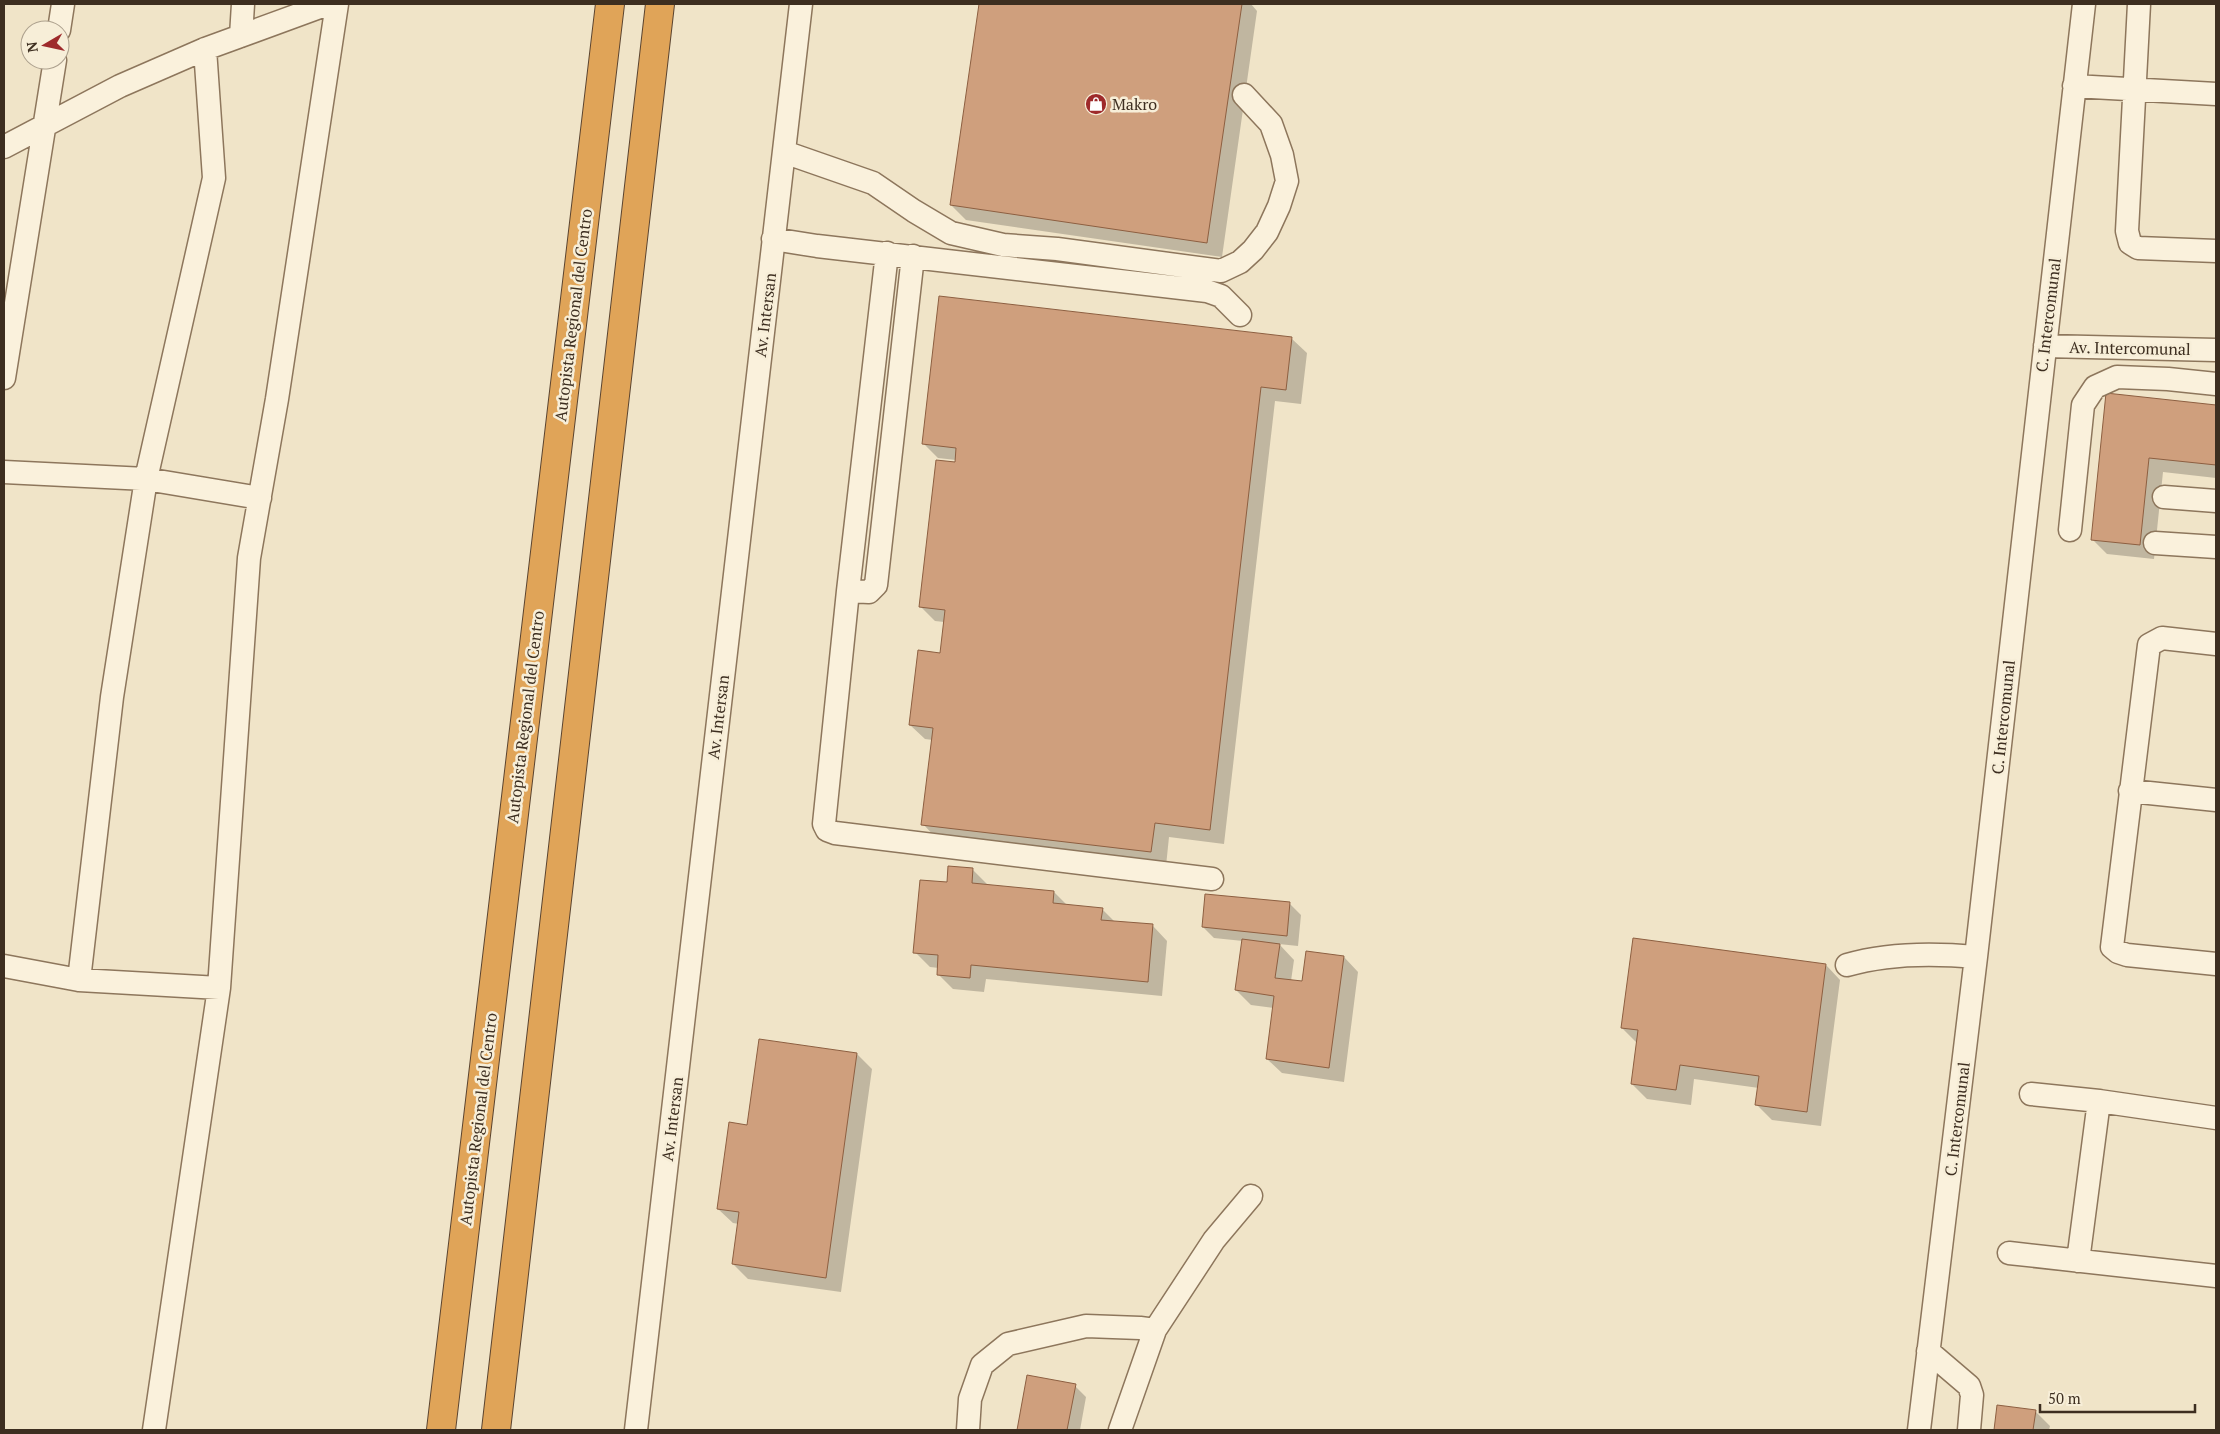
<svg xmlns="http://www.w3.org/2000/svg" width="2220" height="1434" font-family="'PT Serif',serif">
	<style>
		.shadow { fill: #0003 }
		.building { fill: #cf9f7d; stroke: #8d5f41 }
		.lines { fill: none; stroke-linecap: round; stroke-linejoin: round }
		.minor-casing { stroke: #8d765c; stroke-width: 25 }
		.highway-casing { stroke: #5b4430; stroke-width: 30 }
		.minor { stroke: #faf1dc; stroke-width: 22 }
		.highway { stroke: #e0a458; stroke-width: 28 }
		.labels { text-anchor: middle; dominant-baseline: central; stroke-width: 5; stroke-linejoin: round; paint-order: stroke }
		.poi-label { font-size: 16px; fill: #3d2e20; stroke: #f7eed8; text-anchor: start }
		.street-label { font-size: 16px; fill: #3d2e20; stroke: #f7eed8 }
	</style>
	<rect width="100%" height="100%" fill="#f0e4c8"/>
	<path class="shadow" d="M980 4H1251L1257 11 1222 257 966 220 951 205Z
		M1292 339 1307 353 1301 404 1275 401 1224 844 1169 837 1166 866 937 839 923 824 933 740 925 739 910 725 941 654 944 622 935 621 920 606 956 460 938 458 923 443Z
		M2107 394 2216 406V478L2163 472 2154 559 2107 554 2092 539Z
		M973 870 988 885 1054 892 1068 906 1102 909 1115 922 1153 926 1167 941 1162 996 986 979 984 992 953 989 938 974 939 968 930 967 915 952 948 884Z
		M1290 904 1301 915 1298 946 1279 944 1294 960 1291 981 1303 983 1344 957 1358 972 1344 1082 1282 1073 1267 1059 1274 1008 1251 1005 1236 990 1243 941 1214 938 1203 927Z
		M1826 965 1840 980 1821 1126 1772 1120 1757 1105 1759 1088 1694 1079 1691 1105 1647 1099 1632 1084 1637 1043 1622 1028Z
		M760 1041 857 1054 872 1069 841 1292 748 1279 733 1264 739 1224 733 1223 718 1209 748 1127Z
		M1028 1377 1075 1386 1086 1397 1080 1430H1018Z
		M1998 1406 2035 1411 2050 1426 2049 1430H1995Z"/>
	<path class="building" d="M979 4H1242L1207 243 950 205Z
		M939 296 1292 337 1286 390 1261 387 1210 830 1155 823 1151 852 921 825 933 728 909 725 918 650 940 653 945 610 919 607 936 460 955 462 956 448 922 444Z
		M2106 393 2216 405V465L2149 458 2140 545 2091 540Z
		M948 866 973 868 972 883 1054 891 1053 903 1103 908 1101 920 1153 924 1148 982 971 965 970 978 937 975 938 955 913 953 920 880 947 882Z
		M1205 894 1290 902 1287 936 1202 927Z
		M1633 938 1826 964 1807 1112 1755 1105 1759 1076 1680 1065 1676 1090 1631 1084 1638 1030 1621 1028Z
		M1242 939 1280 944 1275 978 1302 981 1306 951 1344 956 1329 1068 1266 1059 1274 996 1235 990Z
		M759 1039 857 1053 826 1278 732 1264 739 1212 717 1209 729 1122 747 1125Z
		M1027 1375 1076 1384 1067 1430H1017Z
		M1997 1405 2036 1410 2033 1430H1994Z"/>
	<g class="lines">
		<g class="minor-casing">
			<path id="minor" d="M2139 4 2127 231 2130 243 2138 248 2216 251
				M59 30 63 4
				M241 36 243 4
				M2074 86 2216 94
				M4 147 120 86 205 49 328 4
				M784 152 873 183 914 211 951 233 1003 245 1057 249 1221 271 1240 262 1253 250 1267 232 1279 206 1287 181 1282 155 1271 124 1244 95
				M773 239 817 246 1207 291 1221 296 1240 315
				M887 253 848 591 824 824 827 830 835 833 1212 879
				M2045 346 2216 350
				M4 378 55 60
				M4 472 146 479 260 498
				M2164 497 2216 501
				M2070 530 2083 405 2095 387 2117 377 2168 379 2216 384
				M2155 543 2216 547
				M848 591 869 592 876 585 913 256
				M2216 644 2162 638 2149 645 2112 947 2118 952 2127 955 2216 964
				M2130 791 2216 800
				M1847 965C1888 953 1934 953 1976 957
				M4 966 79 980 219 988
				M79 980 112 697 146 479 214 178 205 49
				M2031 1094 2099 1101 2216 1118
				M2009 1253 2216 1276
				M2078 1261 2099 1101
				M1928 1351 1969 1386 1972 1395 1969 1430
				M154 1430 219 988 249 558 277 399 337 4
				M636 1430 801 4
				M968 1430 970 1399 982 1365 1008 1344 1086 1326 1140 1328 1155 1330
				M1120 1430 1155 1330 1214 1240 1251 1196
				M1919 1430 1976 957 2084 4"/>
		</g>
		<g class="highway-casing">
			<path id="highway" d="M441 1430 610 4
				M496 1430 660 4"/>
		</g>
		<use href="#minor" class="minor"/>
		<use href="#highway" class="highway"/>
	</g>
	<defs>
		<g id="shop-disc" transform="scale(1.125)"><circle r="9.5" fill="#9e2a2b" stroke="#f7eed8"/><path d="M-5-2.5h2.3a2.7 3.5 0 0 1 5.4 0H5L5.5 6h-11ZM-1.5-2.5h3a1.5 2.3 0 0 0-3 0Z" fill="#fff"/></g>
	</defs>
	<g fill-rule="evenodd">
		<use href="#shop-disc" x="1096" y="104"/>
	</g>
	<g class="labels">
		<g class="poi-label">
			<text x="1112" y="104">Makro</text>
		</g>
		<g class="street-label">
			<text transform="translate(573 315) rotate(-83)">Autopista Regional del Centro</text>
			<text transform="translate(765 315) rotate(-83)">Av. Intersan</text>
			<text transform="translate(2048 315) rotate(-83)">C. Intercomunal</text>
			<text transform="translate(2130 348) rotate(1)">Av. Intercomunal</text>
			<text transform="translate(525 717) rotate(-83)">Autopista Regional del Centro</text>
			<text transform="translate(718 717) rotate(-83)">Av. Intersan</text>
			<text transform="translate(2003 717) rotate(-84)">C. Intercomunal</text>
			<text transform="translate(478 1119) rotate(-83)">Autopista Regional del Centro</text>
			<text transform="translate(672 1119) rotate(-83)">Av. Intersan</text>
			<text transform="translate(1957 1119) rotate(-83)">C. Intercomunal</text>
		</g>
	</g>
	<rect width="2220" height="1434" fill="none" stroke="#3d2e20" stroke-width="10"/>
	<g transform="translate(45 45) rotate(261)"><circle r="24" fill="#f7eed8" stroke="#ada18e"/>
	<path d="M0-4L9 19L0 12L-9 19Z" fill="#9e2a2b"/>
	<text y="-8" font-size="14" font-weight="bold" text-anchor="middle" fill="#3d2e20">N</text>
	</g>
	<path d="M2040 1404v8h155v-8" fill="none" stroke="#3d2e20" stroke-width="2.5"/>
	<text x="2048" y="1404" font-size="15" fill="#3d2e20" stroke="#f7eed8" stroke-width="4" paint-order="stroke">50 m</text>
</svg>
